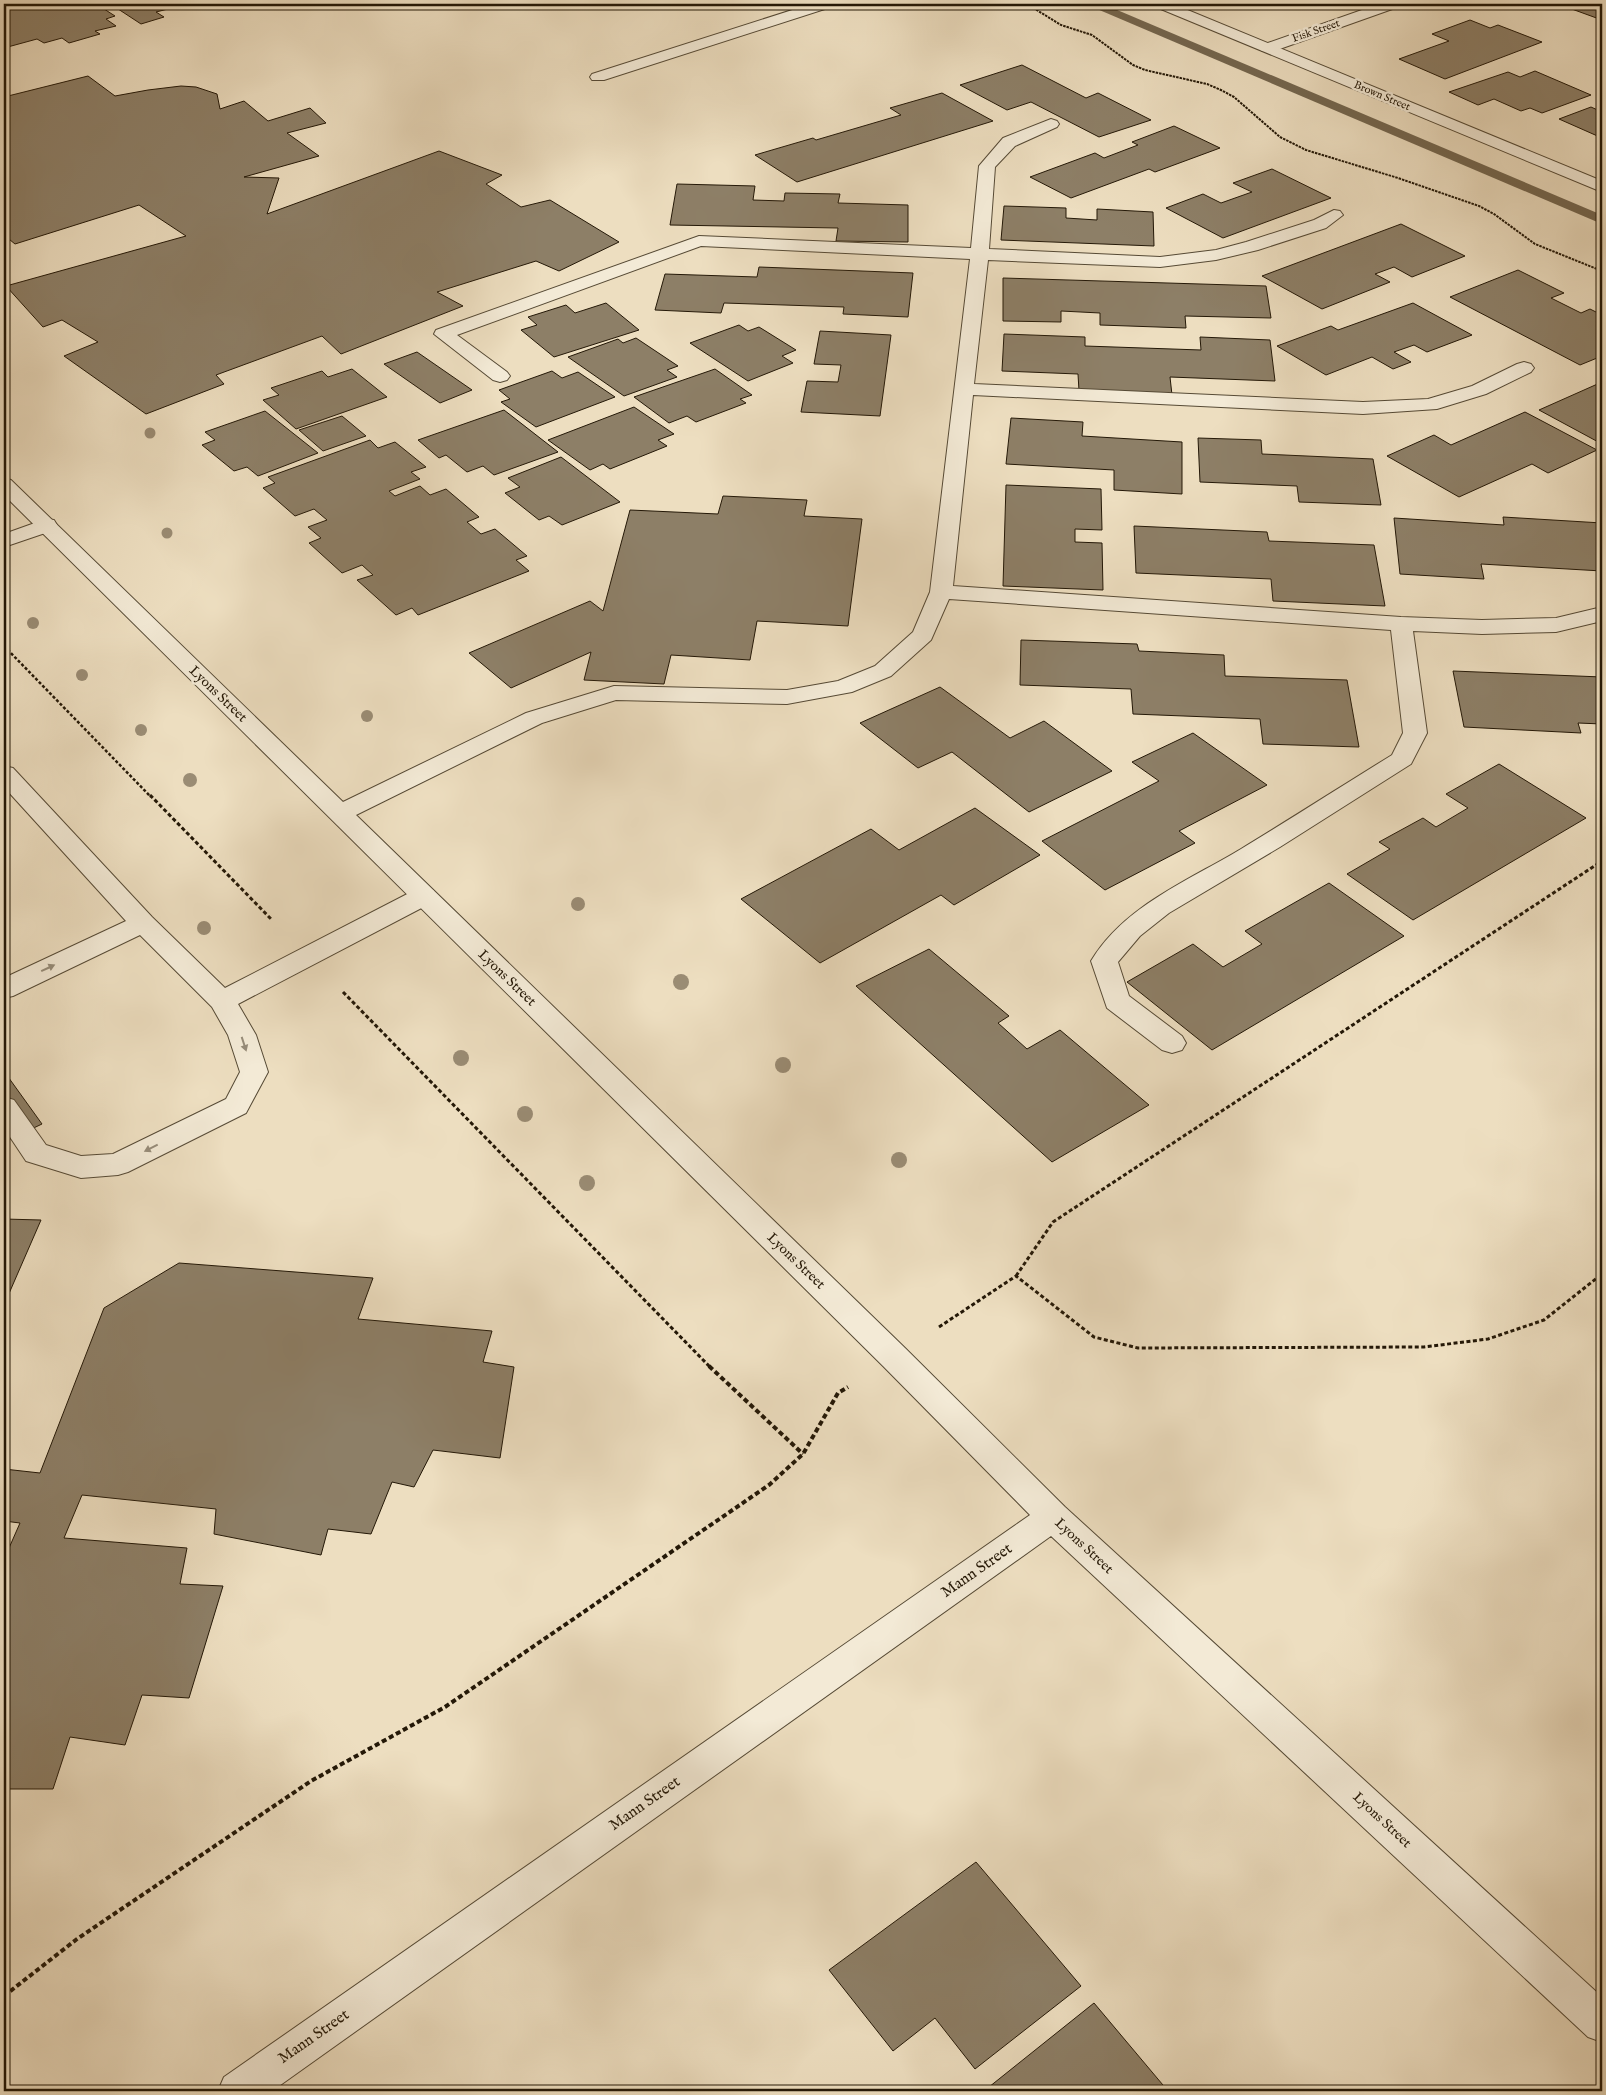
<svg xmlns="http://www.w3.org/2000/svg" width="1606" height="2095" font-family="'IM FELL English',serif">
	<style>
		.lines { fill: none; stroke-linecap: round; stroke-linejoin: round }
		.stream { fill: #746750; fill-rule: evenodd }
		.building { fill: #8d7f67; stroke: #241807 }
		.service-casing { stroke: #564a35; stroke-width: 2 }
		.minor-casing { stroke: #564a35; stroke-width: 2 }
		.tertiary-casing { stroke: #564a35; stroke-width: 2 }
		.path-far3 { stroke: #241807; stroke-width: 2; stroke-dasharray: 2.5 1; stroke-linecap: butt }
		.path-far2 { stroke: #241807; stroke-width: 2.5; stroke-dasharray: 3 2; stroke-linecap: butt }
		.path-far1 { stroke: #241807; stroke-width: 3; stroke-dasharray: 4 2.5; stroke-linecap: butt }
		.path { stroke: #241807; stroke-width: 4; stroke-dasharray: 5 3; stroke-linecap: butt }
		.service { fill: #f3ead6; fill-rule: evenodd }
		.minor { fill: #f3ead6; fill-rule: evenodd }
		.tertiary { fill: #f3ead6; fill-rule: evenodd }
		.tree { fill: #9a8c74 }
		.oneway { fill: #968c79 }
		.labels { text-anchor: middle; dominant-baseline: central; stroke-width: 5; stroke-linejoin: round; paint-order: stroke }
		.far-street-label { font-size: 11px; fill: #241807; stroke: #f3ead6 }
		.street-label { font-size: 14px; fill: #241807; stroke: #f3ead6 }
		.near-street-label { font-size: 16px; fill: #241807; stroke: #f3ead6 }
	</style>
	<rect width="100%" height="100%" fill="#eddec0"/>
	<filter id="stains"><feTurbulence type="fractalNoise" baseFrequency=".004" numOctaves="4"/><feColorMatrix values="0 0 0 0 .2 0 0 0 0 .09 0 0 0 0 .02 0 0 0 .5 -.17"/></filter>
	<radialGradient id="worn" r=".72"><stop offset=".6" stop-color="#630" stop-opacity="0"/><stop offset="1" stop-color="#630" stop-opacity=".3"/></radialGradient>
	<g class="lines">
		<path class="stream" d="M1089 4H1103L1602 215V224L1090 6Z"/>
	</g>
	<path class="building" d="M4 4H188L156 12 164 17 141 24 112 5 101 7 115 16 106 19 116 26 95 31 100 34 69 43 62 38 44 43 37 39 4 48Z
		M1558 4H1602V20Z
		M1470 20 1490 28 1498 25 1542 42 1445 79 1399 59 1449 41 1432 34Z
		M1022 65 1086 98 1098 93 1151 120 1099 137 1031 102 1007 110 960 85Z
		M1535 71 1591 95 1542 113 1530 108 1521 111 1494 99 1478 105 1449 92 1508 72 1520 77Z
		M88 76 115 96 148 90 181 86 196 87 217 94 220 109 244 101 268 121 310 108 326 123 287 133 319 156 244 177 279 178 267 214 439 151 502 175 486 184 521 207 550 200 619 242 559 271 536 261 437 292 463 306 341 354 322 336 216 375 224 384 146 414 64 356 98 342 62 320 43 327 6 286 186 236 139 205 15 244 4 235V97Z
		M942 93 993 121 797 182 755 155 813 138 816 140 901 115 890 108Z
		M1591 107 1602 112V138L1559 119Z
		M1174 126 1220 148 1155 172 1149 169 1071 198 1030 177 1095 153 1104 158 1138 145 1132 142Z
		M1272 169 1331 198 1223 238 1166 208 1203 194 1221 203 1252 192 1233 183Z
		M677 184 755 186 753 200 784 201 785 193 840 194 838 203 908 205V242L836 241 838 228 670 225Z
		M1004 206 1066 208V218L1097 220V209L1153 212 1154 246 1001 240Z
		M1401 224 1465 256 1412 277 1394 267 1375 274 1390 282 1322 309 1262 276Z
		M759 267 913 273 908 317 843 314 844 307 724 303 721 313 655 310 665 274 757 277Z
		M1518 270 1564 293 1551 298 1581 313 1590 309 1602 315V356L1580 365 1450 297Z
		M1003 278 1266 286 1271 318 1185 316 1186 328 1100 325V313L1061 311V322L1003 321Z
		M606 303 639 330 554 357 521 330 537 325 528 317 566 305 575 313Z
		M1413 303 1472 335 1427 352 1414 345 1394 352 1411 362 1393 369 1372 357 1326 375 1277 346 1331 326 1338 330Z
		M739 325 748 331 759 327 796 350 782 356 793 363 748 381 690 343Z
		M820 331 891 335 880 416 801 412 807 381 838 382 841 365 814 364Z
		M1004 334 1085 337V346L1201 350 1200 337 1270 340 1275 381 1170 377 1172 395 1079 391 1078 374 1002 371Z
		M636 338 678 366 667 370 677 377 624 396 568 357 618 339 623 343Z
		M417 352 472 390 440 403 384 364Z
		M352 369 387 397 296 429 263 400 279 395 271 388 322 371 328 377Z
		M715 369 752 395 740 399 746 403 696 422 687 416 669 423 634 397Z
		M552 371 562 378 578 372 615 397 536 427 501 402 510 399 499 390Z
		M1602 382V444L1539 410Z
		M634 407 674 434 658 440 667 446 610 469 603 464 590 470 548 440Z
		M504 410 558 452 494 475 483 466 467 472 446 455 439 458 418 440Z
		M265 411 318 453 258 476 247 467 234 471 202 445 215 440 205 432Z
		M1525 412 1597 450 1548 473 1532 464 1459 497 1387 456 1434 435 1451 445Z
		M342 416 366 436 323 451 299 430Z
		M1011 418 1083 422 1082 436 1182 442V494L1114 490V470L1006 464Z
		M1198 438 1261 440 1262 454 1373 459 1381 505 1299 502 1297 486 1200 482Z
		M370 440 378 448 395 442 426 467 411 472 420 479 389 491 395 496 420 486 430 495 446 489 479 517 467 522 481 534 495 529 527 556 516 560 529 571 418 615 412 608 396 615 357 580 373 575 362 565 342 573 309 543 321 538 308 527 327 520 314 509 295 516 263 488 275 483 268 477Z
		M561 457 620 502 562 525 549 516 539 520 505 493 520 487 508 478Z
		M1006 485 1101 489 1102 530 1075 529V542L1102 543 1103 590 1003 586Z
		M723 496 807 500 804 516 862 519 848 626 757 621 750 660 671 655 664 684 584 680 591 652 511 688 469 653 590 601 603 611 630 510 718 514Z
		M1503 517 1602 523V571L1481 564 1484 579 1400 574 1394 518 1504 525Z
		M1134 526 1267 532 1269 541 1374 545 1385 606 1273 601 1271 579 1136 573Z
		M1021 640 1137 644 1139 651 1224 655 1225 676 1347 680 1359 747 1263 744 1260 719 1133 714 1131 689 1020 685Z
		M1453 671 1602 677V724L1578 723 1581 733 1464 727Z
		M940 687 1010 738 1044 721 1112 771 1029 812 952 752 918 768 860 723Z
		M1193 733 1267 785 1179 831 1195 843 1105 890 1042 841 1159 781 1132 762Z
		M1499 764 1586 818 1413 920 1347 874 1390 849 1379 842 1423 818 1436 827 1468 808 1446 794Z
		M975 808 1040 855 954 905 941 895 820 963 741 899 871 829 899 850Z
		M1329 883 1404 936 1212 1050 1127 982 1193 944 1223 967 1262 944 1245 931Z
		M929 949 1009 1016 998 1023 1027 1049 1060 1030 1149 1105 1052 1162 856 986Z
		M6 1074 42 1124 4 1142V1075Z
		M4 1219 41 1220 4 1305Z
		M179 1263 373 1278 358 1319 492 1331 483 1362 514 1367 500 1458 433 1450 414 1487 392 1482 371 1534 328 1529 321 1555 214 1534 216 1509 82 1495 64 1538 187 1548 180 1584 223 1586 189 1698 142 1695 125 1745 70 1737 53 1789H4V1547L9 1548 20 1523 4 1521V1469L40 1473 104 1308Z
		M976 1862 1081 1986 975 2069 935 2018 893 2051 829 1970Z
		M1094 2003 1168 2091H984Z"/>
	<g class="lines">
		<g class="service-casing">
			<path id="service" d="M811 4H834L831 7 604 80H592L590 77 592 74Z
				M46 519 54 520 57 525 54 530 4 547V534Z
				M4 766 13 768 152 917 225 988 415 890 424 888 433 890 437 896 433 902 238 1004 256 1035 268 1072 246 1113 128 1172 118 1175 81 1178 26 1161 4 1128V1097L14 1100 46 1145 81 1156 113 1154 226 1099 240 1072 228 1035 212 1007 140 935 13 996 4 998V978L126 921 4 787Z"/>
		</g>
		<g class="minor-casing">
			<path id="minor" d="M1379 4H1401L1398 7 1274 51H1262L1260 48 1262 45Z
				M1051 119 1057 121 1059 124 1057 127 1015 146 995 167 989 249 1160 257 1216 250 1246 242 1314 220 1334 210 1340 211 1343 215 1326 228 1258 250 1216 260 1160 267 988 260 974 384 1363 402 1428 399 1472 386 1517 364 1524 362 1531 364 1534 368 1531 372 1486 394 1437 409 1363 414 973 395 953 586 1401 617 1482 620 1556 618 1602 607V621L1556 632 1482 634 1413 631 1427 733 1411 764 1280 847 1169 913 1140 936 1118 962 1129 996 1182 1036 1186 1043 1182 1050 1172 1053 1162 1050 1107 1008 1091 961C1124 906 1188 881 1241 849 1292 818 1342 786 1392 755L1403 733 1391 630 949 599 931 640 891 676 852 692 787 704 616 700 542 723 356 815 905 1348 1065 1507 1602 1997V2042L1588 2037 1051 1536 272 2091H218L224 2077 1030 1515 883 1366 4 495V478L11 480 343 802 526 713 614 686 787 690 838 681 875 666 913 632 930 592 970 259 701 246 457 335 507 372 510 376 507 380 500 382 493 380 434 334 436 330 699 236 971 248 979 166 1003 138Z"/>
		</g>
		<g class="tertiary-casing">
			<path id="tertiary" d="M1153 4H1173L1602 181V192L1156 7Z"/>
		</g>
		<path class="path-far3" d="M1016 4 1035 9 1061 25 1092 35 1133 65 1145 70 1207 84 1221 90 1234 97 1280 137 1306 150 1398 178 1479 206 1494 214 1535 244 1602 271"/>
		<path class="path-far2" d="M4 646 151 797"/>
		<path class="path-far1" d="M150 795 272 920
			M343 992 710 1367
			M1016 1276 1053 1222 1602 861
			M939 1327 1016 1276 1094 1337 1138 1348 1424 1347 1488 1339 1544 1320 1602 1274"/>
		<path class="path" d="M709 1366 803 1454
			M4 1996 77 1939 311 1781 445 1707 769 1485 803 1454 838 1393 848 1387"/>
		<use href="#service" class="service"/>
		<use href="#minor" class="minor"/>
		<use href="#tertiary" class="tertiary"/>
	</g>
	<g class="tree">
		<circle cx="150" cy="433" r="5.5"/>
		<circle cx="167" cy="533" r="5.5"/>
		<circle cx="33" cy="623" r="6"/>
		<circle cx="82" cy="675" r="6"/>
		<circle cx="367" cy="716" r="6"/>
		<circle cx="141" cy="730" r="6"/>
		<circle cx="190" cy="780" r="7"/>
		<circle cx="578" cy="904" r="7"/>
		<circle cx="204" cy="928" r="7"/>
		<circle cx="681" cy="982" r="8"/>
		<circle cx="461" cy="1058" r="8"/>
		<circle cx="783" cy="1065" r="8"/>
		<circle cx="525" cy="1114" r="8"/>
		<circle cx="899" cy="1160" r="8"/>
		<circle cx="587" cy="1183" r="8"/>
	</g>
	<defs><path id="oneway-solid" d="M-6-.8H1V-3.2L6.5 0L1 3.2V.8H-6Z" transform="scale(1.25)"/></defs>
	<g class="oneway">
		<use href="#oneway-solid" transform="translate(48 968) rotate(-25)"/>
		<use href="#oneway-solid" transform="translate(244 1044) rotate(72)"/>
		<use href="#oneway-solid" transform="translate(151 1148) rotate(153)"/>
	</g>
	<g class="labels">
		<g class="far-street-label">
			<text transform="translate(1316 31) rotate(-19)">Fisk Street</text>
			<text transform="translate(1382 96) rotate(23)">Brown Street</text>
		</g>
		<g class="street-label">
			<text transform="translate(218 694) rotate(44)">Lyons Street</text>
			<text transform="translate(507 978) rotate(44)">Lyons Street</text>
			<text transform="translate(796 1261) rotate(44)">Lyons Street</text>
			<text transform="translate(1084 1546) rotate(43)">Lyons Street</text>
			<text transform="translate(1382 1820) rotate(43)">Lyons Street</text>
		</g>
		<g class="near-street-label">
			<text transform="translate(977 1571) rotate(-35)">Mann Street</text>
			<text transform="translate(645 1804) rotate(-35)">Mann Street</text>
			<text transform="translate(314 2037) rotate(-35)">Mann Street</text>
		</g>
	</g>
	<rect width="1606" height="2095" fill="none" stroke="#eddec0" stroke-width="20"/>
	<rect x="5" y="5" width="1596" height="2085" fill="none" stroke="#241807" stroke-width="2.5"/>
	<rect x="10" y="10" width="1586" height="2075" fill="none" stroke="#241807"/>
	<rect width="100%" height="100%" filter="url(#stains)"/>
	<rect width="100%" height="100%" fill="url(#worn)"/>
</svg>
